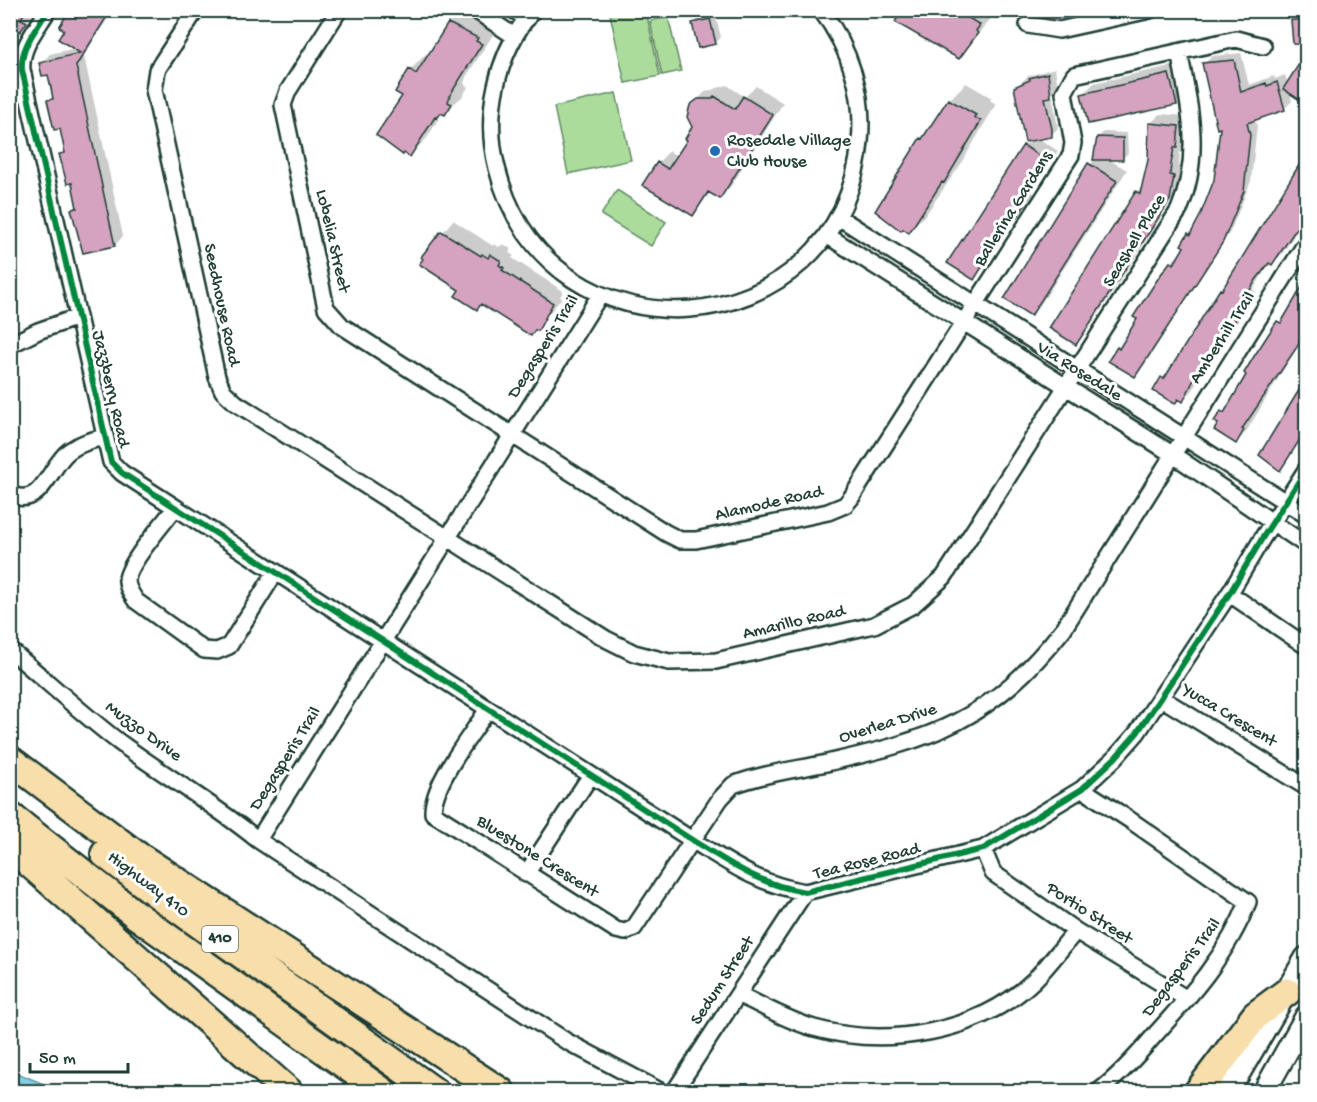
<svg xmlns="http://www.w3.org/2000/svg" width="1317" height="1102" font-family="'Gochi Hand',sans-serif">
	<style>
		.green { fill: #abdc9c; stroke: #658c68; stroke-width: 1.5 }
		.water { fill: #85cfe5; stroke: #5c959e; stroke-width: 1.5 }
		.shadow { fill: #0003 }
		.building { fill: #d5a3c0; stroke: #1f3d34; stroke-width: 1.5 }
		.lines { fill: none; stroke-linecap: round; stroke-linejoin: round }
		.street-casing { stroke: #1f3d34; stroke-width: 20 }
		.secondary-casing { stroke: #1f3d34; stroke-width: 26 }
		.highway-casing { stroke: #1f3d34; stroke-width: 32 }
		.street { stroke: #fff; stroke-width: 15 }
		.secondary { stroke: #fff; stroke-width: 21 }
		.highway { stroke: #f8deab; stroke-width: 27 }
		.cycleway-casing { stroke: #fff; stroke-width: 10 }
		.cycleway { stroke: #00873e; stroke-width: 6 }
		.poi-dot { fill: #1f6fb2; stroke: #fff; stroke-width: 2 }
		.labels { text-anchor: middle; dominant-baseline: central; stroke-width: 6; stroke-linejoin: round; paint-order: stroke }
		.shield { fill: #fff; stroke: #627771; stroke-width: 1.5 }
		.shield-label { font-size: 16px; font-weight: bold; fill: #1f3d34 }
		.poi-label { font-size: 18px; fill: #1f3d34; stroke: #fff; text-anchor: start }
		.street-label { font-size: 18px; fill: #1f3d34; stroke: #fff }
	</style>
	<rect width="100%" height="100%" fill="#fff"/>
	<filter id="ink" filterUnits="userSpaceOnUse"><feTurbulence type="fractalNoise" baseFrequency=".0167" numOctaves="2"/><feDisplacementMap in="SourceGraphic" scale="12" xChannelSelector="R" yChannelSelector="G"/><feConvolveMatrix kernelMatrix="1 2 1 2 8 2 1 2 1" color-interpolation-filters="sRGB"/></filter>
	<g filter="url(#ink)">
		<path class="green" d="M627 11H646L660 76 625 83 610 14Z
			M668 17 681 71 662 75 650 21Z
			M616 93 631 160 568 174 554 107Z
			M617 190 666 222 651 246 601 215Z"/>
		<path class="water" d="M10 1070 53 1088 58 1091H11Z"/>
		<path class="shadow" d="M10 10 36 11 19 30 10 58Z
			M71 10H113L84 56 123 236 115 245 73 209 78 205 73 181 61 155 66 150 61 127 49 101 54 95 49 73 41 63 50 54 76 48 66 29Z
			M462 10H474L498 27 466 77 464 84 468 87 462 97 443 112 427 138 410 155 404 95 410 70 427 53 429 55 449 24Z
			M886 10H994V15L959 57Z
			M1301 12H1306V53H1300V43L1292 33V21Z
			M715 14 721 37 716 43 694 24 699 18Z
			M1241 53 1249 85 1274 76 1275 79 1285 75 1288 84 1306 58V100L1290 92 1292 101 1284 109 1255 119 1257 126 1251 181 1230 232 1143 367 1135 375 1118 348 1126 340 1171 263 1186 247 1183 245 1195 229 1215 180 1222 126 1204 64 1212 56Z
			M1180 64 1187 92 1176 103 1082 95 1094 83Z
			M1055 68 1058 88 1052 94 1058 128 1051 135 1038 138 1058 151 1032 192 1035 194 1027 206 1016 215 984 268 973 278 1024 146 1031 139 1015 88 1028 76Z
			M966 83 992 98 990 100 996 104 961 164 926 214 909 231 877 211 921 139 949 100Z
			M727 85 745 97 756 86 783 103 731 186 719 197 711 192 693 214 644 184 658 163 669 151 678 157 689 139 693 128V104L705 92Z
			M1160 114 1188 116 1186 136 1180 153 1179 166 1183 167 1179 189 1086 333 1076 343 1137 192 1143 186 1149 161 1150 124Z
			M1103 132 1127 133 1128 153 1122 159H1108L1127 170 1041 304 1030 314 1007 299 1095 158 1098 138Z
			M1306 157V217L1282 254 1266 269 1253 290 1256 292 1224 343 1208 358 1193 390 1183 400 1180 398 1175 402 1162 378 1173 368Z
			M453 220 493 246 494 244 499 247 503 244 511 249 509 253 514 256 512 258 563 291 560 297 562 298 531 334 461 290 423 257Z
			M1306 279V332L1246 432 1236 442 1217 421 1237 394Z
			M1306 382V432L1280 469 1261 455Z"/>
		<path class="building" d="M10 10H26L21 19 27 22 20 32 15 29 10 36Z
			M70 10H111L76 66 115 246 83 253 71 209 77 208 72 183 67 184 59 154 65 153 60 129 54 130 47 100 53 99 51 88 48 75 42 76 39 63 80 53 58 39 64 30 59 27Z
			M883 10H956L980 25 976 31 978 33 959 59 895 22 897 19Z
			M710 19 716 44 698 48 692 23Z
			M1291 20H1306V45L1293 44Z
			M448 23 478 38 476 41 482 44 450 95 448 102 452 104 445 115 441 113 437 118 435 117 410 157 404 153 403 155 376 135 402 96 395 92 409 69 416 74Z
			M1306 53V104L1283 89Z
			M1234 60 1241 92 1266 83 1267 86 1277 82 1285 110 1247 123 1250 135 1244 191 1223 242 1135 377 1108 361 1117 347 1119 349 1137 319 1133 317 1159 277 1170 262 1174 264 1184 247 1181 245 1188 233 1190 235 1200 216 1214 180 1220 128 1217 129 1202 63Z
			M1048 73 1051 97 1045 98 1052 129V137L1025 142 1014 87 1030 80 1029 78Z
			M1169 74 1177 105 1088 124 1081 94Z
			M714 96 735 109 743 96 773 115 720 199 708 192 693 216 642 185 657 162 668 169 687 140 685 139 692 127 687 117 690 105 698 99H712Z
			M948 99 976 115 974 117 981 121 944 183 942 182 909 233 903 229 901 231 875 211 920 138 922 139Z
			M1149 123 1179 126 1177 148H1174L1171 164 1170 175 1174 176 1170 200 1076 345 1049 328 1136 191 1140 194 1148 160Z
			M1097 137 1123 138V160H1093Z
			M1023 145 1049 162 1022 203 1025 205 1017 218 1013 216 974 280 947 263Z
			M1306 154V205L1302 212 1306 214 1272 265 1269 263 1256 280 1244 300 1247 302 1214 354 1211 352 1199 369 1183 402 1178 399 1175 404 1153 391 1161 377 1164 379 1220 289 1222 290Z
			M1088 163 1117 181 1031 316 1004 299Z
			M441 231 481 256 482 254 488 258 490 254 501 261 499 265 504 268 502 270 553 303 538 331 535 330 531 336 481 304 477 310 455 296 459 290 419 264 423 259 421 257Z
			M1306 280V323L1299 340 1301 341 1242 429 1244 430 1236 444 1214 430 1218 424 1214 421 1221 411 1224 413 1246 375 1244 373 1253 358 1277 321 1281 323Z
			M1306 379V430L1280 471 1259 455Z"/>
		<g class="lines">
			<g class="street-casing">
				<path id="street" d="M48 10C36 30 20 47 22 70L111 462 122 473 692 840C731 864 758 884 805 892L983 849 1082 789 1115 758 1137 733 1231 591 1263 537 1306 470
					M196 10 157 70 154 90 217 377 223 391 236 403 606 639 634 653 669 662 716 661 874 625 913 605 944 577 1179 210C1202 156 1190 106 1179 52
					M339 10 288 91 283 105 326 308 342 326 666 533 680 540H696L828 512 845 505 851 498 1071 155 1073 143 1064 93 1074 75 1236 39 1263 46
					M475 10 514 36
					M514 10 527 19
					M533 10C497 53 483 114 497 168 547 371 840 350 860 142 865 95 850 48 821 10
					M1028 25 1059 30 1150 10
					M10 96 27 92
					M840 218 1306 515
					M828 236 1172 454 1306 545
					M10 345 38 331 78 317
					M10 494C42 510 49 466 69 451 80 443 92 440 105 437
					M175 508C163 524 130 561 127 579 126 587 132 595 136 601L204 650 217 651 229 646 275 573
					M1230 594 1306 646
					M10 650C47 681 81 713 119 742 165 776 214 804 258 840L566 1041 662 1092
					M1161 698 1306 787
					M488 709C472 735 432 783 433 813L616 930 625 932 634 928 720 799 733 785C761 774 793 770 822 764 934 739 991 721 1064 628L1306 243
					M1082 789 1130 820 1248 902C1228 954 1190 996 1153 1037 1136 1057 1119 1076 1098 1092
					M258 840 600 295
					M983 849 993 873 1076 931 1187 999
					M526 874 591 775
					M738 994C762 1006 787 1020 814 1028 886 1048 978 1034 1034 980 1049 965 1062 947 1076 931
					M674 1092 805 892"/>
			</g>
			<g class="secondary-casing">
				<path id="secondary" d="M1228 1092 1306 958
					M1264 1092 1306 1017"/>
			</g>
			<g class="highway-casing">
				<path id="highway" d="M10 760 135 854 501 1092
					M10 816 136 915 383 1092
					M10 846 289 1092
					M105 854 160 896 435 1092
					M1198 1092 1256 1015 1287 992"/>
			</g>
			<use href="#street" class="street"/>
			<use href="#secondary" class="secondary"/>
			<use href="#highway" class="highway"/>
			<g class="cycleway-casing">
				<path id="cycleway" d="M48 10C36 30 20 47 22 70L111 462 122 473 692 840C731 864 758 884 805 892L983 849 1082 789 1115 758 1137 733 1231 591 1263 537 1306 470"/>
			</g>
			<use href="#cycleway" class="cycleway"/>
		</g>
	</g>
	<circle class="poi-dot" cx="715" cy="151" r="6"/>
	<g class="labels">
		<rect class="shield" x="202" y="926" width="36" height="26" rx="4.5"/>
		<g class="shield-label">
			<text x="220" y="939">410</text>
		</g>
		<g class="poi-label">
			<text x="727" y="141">Rosedale Village<tspan x="727" dy="21">Club House</tspan></text>
		</g>
		<g class="street-label">
			<text transform="translate(1014 209) rotate(-58)">Ballerina Gardens</text>
			<text transform="translate(332 241) rotate(77)">Lobelia Street</text>
			<text transform="translate(1135 241) rotate(-59)">Seashell Place</text>
			<text transform="translate(221 305) rotate(78)">Seedhouse Road</text>
			<text transform="translate(1223 338) rotate(-57)">Amberhill Trail</text>
			<text transform="translate(544 347) rotate(-58)">Degasperis Trail</text>
			<text transform="translate(1079 372) rotate(32)">Via Rosedale</text>
			<text transform="translate(110 389) rotate(77)">Jazzberry Road</text>
			<text transform="translate(769 504) rotate(-13)">Alamode Road</text>
			<text transform="translate(794 623) rotate(-13)">Amarillo Road</text>
			<text transform="translate(1229 716) rotate(31)">Yucca Crescent</text>
			<text transform="translate(888 724) rotate(-17)">Overlea Drive</text>
			<text transform="translate(143 732) rotate(36)">Muzzo Drive</text>
			<text transform="translate(286 759) rotate(-58)">Degasperis Trail</text>
			<text transform="translate(537 857) rotate(32)">Bluestone Crescent</text>
			<text transform="translate(867 862) rotate(-14)">Tea Rose Road</text>
			<text transform="translate(148 885) rotate(37)">Highway 410</text>
			<text transform="translate(1089 914) rotate(33)">Portio Street</text>
			<text transform="translate(1182 968) rotate(-53)">Degasperis Trail</text>
			<text transform="translate(723 981) rotate(-57)">Sedum Street</text>
		</g>
	</g>
	<rect width="1317" height="1102" fill="none" stroke="#fff" stroke-width="36"/>
	<rect x="18" y="18" width="1281" height="1066" fill="none" stroke="#1f3d34" stroke-width="2" filter="url(#ink)"/>
	<path d="M30 1063v9h98v-9" fill="none" stroke="#1f3d34" stroke-width="3"/>
	<text x="39" y="1063" font-size="18" fill="#1f3d34" stroke="#ffffff" stroke-width="4.5" paint-order="stroke">50 m</text>
</svg>
